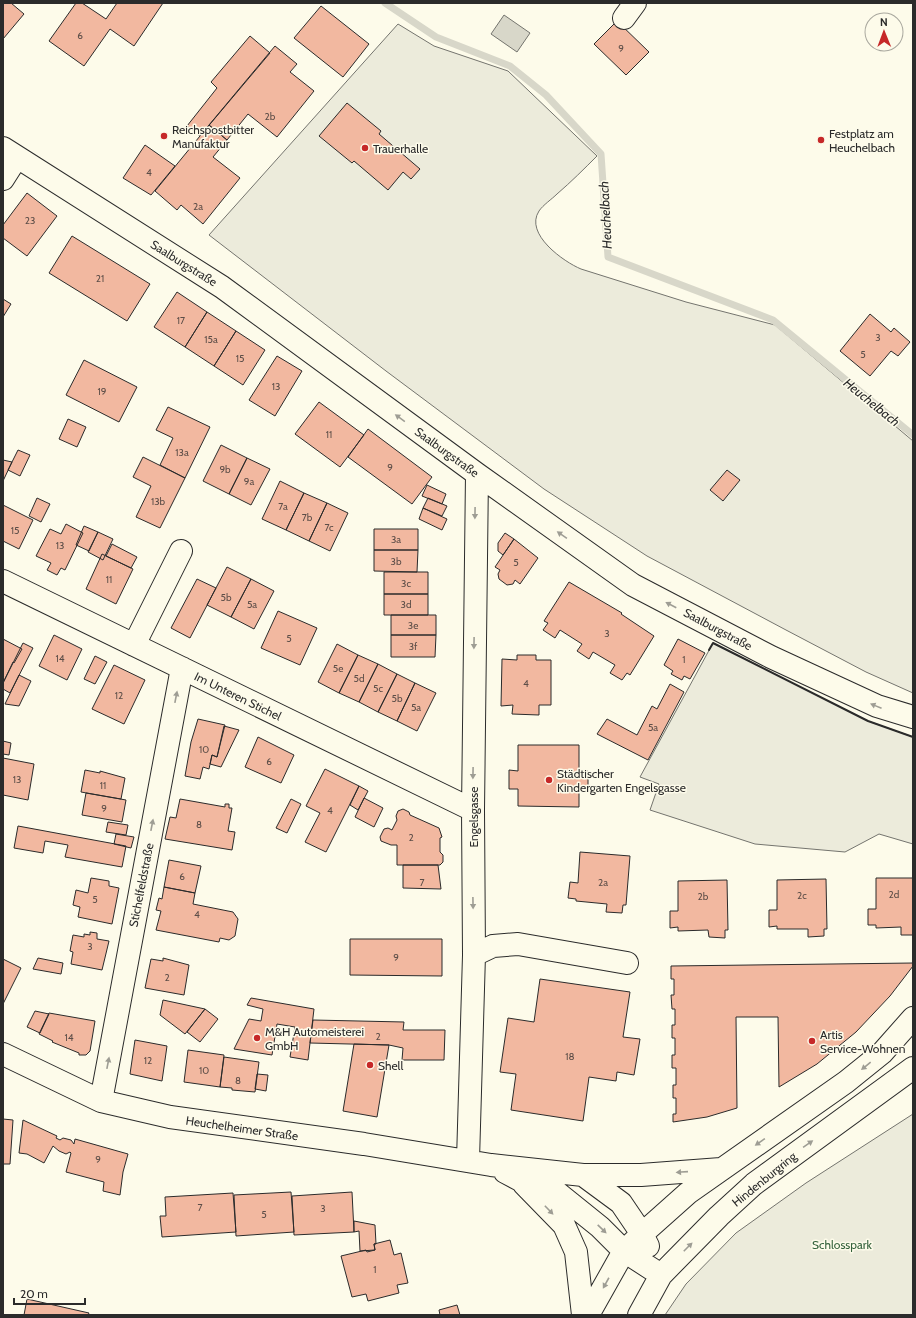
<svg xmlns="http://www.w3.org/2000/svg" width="916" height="1318" font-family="Cabin,sans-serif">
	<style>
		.green { fill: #ecebdb; stroke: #74746e }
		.water { fill: #d8d7c9; stroke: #74746e }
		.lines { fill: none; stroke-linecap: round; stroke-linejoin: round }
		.stream { stroke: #d8d7c9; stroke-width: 7 }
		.building { fill: #f2b8a0; stroke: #2b2b2b }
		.minor-casing { stroke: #2b2b2b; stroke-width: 24 }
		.minor { stroke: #fdfbea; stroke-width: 22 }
		.wall { stroke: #2b2b2b; stroke-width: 2 }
		.oneway { fill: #9e9d94 }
		.poi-dot { fill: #c62828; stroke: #fdfbea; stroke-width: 1.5 }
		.labels { text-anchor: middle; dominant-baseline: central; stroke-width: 3; stroke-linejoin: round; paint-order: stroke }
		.number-label { font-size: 10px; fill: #5d4e48 }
		.poi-label { font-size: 12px; fill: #2b2b2b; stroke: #fdfbea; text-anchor: start }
		.street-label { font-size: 12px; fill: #2b2b2b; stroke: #fdfbea }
		.park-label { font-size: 12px; fill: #34623c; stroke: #fdfbea }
		.water-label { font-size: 13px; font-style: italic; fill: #2b2b2b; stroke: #fdfbea }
	</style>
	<rect width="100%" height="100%" fill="#fdfbea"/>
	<path class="green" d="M398 24 434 46 508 71 597 156C584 169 571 182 557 194 552 199 543 205 539 211 524 234 564 262 581 269L686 302 775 325 913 441V693L866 672 786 630 647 556 544 489 386 371 209 235Z
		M713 643 868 721 913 737V844L879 834 845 852 755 844 650 810 659 784 640 777Z
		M913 1114V1315H665L686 1284 736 1233 806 1183Z"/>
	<path class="water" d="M504 15 530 33 517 52 491 34Z"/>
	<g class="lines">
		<path class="stream" d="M385 3 436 37 510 66 546 95 601 154 608 257 773 320 913 435"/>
	</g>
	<path class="building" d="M3 3H11L24 14 3 39Z
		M76 3H82L106 19 117 3H163L134 46 110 29 84 66 49 41Z
		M321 6 369 44 343 77 294 38Z
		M617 21 649 52 626 75 594 44Z
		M250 36 270 53 200 136 187 126 217 88 211 82Z
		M275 46 297 64 290 72 314 91 277 137 248 114 227 140 209 125Z
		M347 103 381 131 379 134 420 169 411 179 403 172 388 190 354 161 352 163 319 136Z
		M209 125 227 140 213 157 240 178 203 224 181 205 177 210 155 191Z
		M145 145 175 166 151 195 123 178Z
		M27 193 57 216 27 256 3 238V225Z
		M72 236 150 284 127 321 49 273Z
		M177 292 207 312 185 347 154 327Z
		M3 299 11 304 3 317Z
		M207 312 236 331 214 366 185 347Z
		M870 314 891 332 894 328 910 342 898 356 891 351 870 376 840 351Z
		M236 331 265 350 243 385 214 366Z
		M277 356 302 371 275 416 249 400Z
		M84 360 137 387 119 422 66 395Z
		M319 402 364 435 340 467 295 434Z
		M168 407 210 427 185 478 160 465 173 438 156 430Z
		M68 419 86 427 77 447 59 439Z
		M368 429 432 477 412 504 348 457Z
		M221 445 247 458 229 494 203 481Z
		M18 450 30 455 20 476 8 470Z
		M143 457 185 478 160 528 136 517 151 486 133 477Z
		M247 458 270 469 251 505 229 494Z
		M3 460 12 462 3 481Z
		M727 470 740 480 723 501 710 490Z
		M280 481 304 493 286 530 262 519Z
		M427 485 446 494 442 504 422 496Z
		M304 493 327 503 309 541 286 530Z
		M37 498 50 504 41 522 29 516Z
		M428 498 447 506 442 516 423 508Z
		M327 503 348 513 330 551 309 541Z
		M3 505 33 520 19 549 3 541Z
		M423 508 447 519 442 530 419 519Z
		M66 524 83 533 65 570 61 568 57 575 47 570 51 563 36 556 50 529 61 534Z
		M84 526 98 532 89 551 76 545Z
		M374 529H418V550H374Z
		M98 532 113 539 103 560 88 552Z
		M505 533 514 539 503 555 498 551V543Z
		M514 539 538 558 520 584 515 580 513 584 507 585 499 579 498 574 500 570 495 567Z
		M112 544 137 557 131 568 106 556Z
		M374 550H418L417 572 374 571Z
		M102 554 133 569 116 604 86 589Z
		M227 567 251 579 231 617 207 605Z
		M384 572H428V594H384Z
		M197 579 216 588 190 638 171 628Z
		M251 579 274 591 254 629 231 617Z
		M569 582 622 613 621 614 654 636 630 675 627 673 622 680 610 673 615 665 593 652 589 659 577 651 582 644 560 630 555 638 543 630 548 623 544 621Z
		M384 594H428V615H384Z
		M278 611 317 628 300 665 261 648Z
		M391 615H436V635H391Z
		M54 635 82 649 67 680 39 666Z
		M391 635H436L435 657H391Z
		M3 639 22 649 14 663 13 662 3 683Z
		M678 639 705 653 690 679 684 676 682 680 671 674 673 671 664 665Z
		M23 643 33 648 10 693 3 689V683Z
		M337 644 358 655 339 693 318 682Z
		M358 655 378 664 359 702 339 693Z
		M517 655H536V660H551V705H539V715L512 714 513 705 501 706 502 659 517 660Z
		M95 656 107 662 95 684 84 679Z
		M378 664 397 674 378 712 359 702Z
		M114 665 145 680 124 724 92 709Z
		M397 674 415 683 397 721 378 712Z
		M19 675 31 681 19 706 5 704Z
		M415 683 436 693 417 731 397 721Z
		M670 684 684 692 648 760 597 734 607 719 637 735 652 706 657 709Z
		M198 719 225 725 217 757 212 755 209 769 203 767 200 779 185 776 191 742Z
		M224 726 239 730 221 767 210 764 212 755 217 757Z
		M258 737 294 755 281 783 245 767Z
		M3 741 11 743 9 755 3 754Z
		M518 745H579V771H588V789H579V807L518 806V789H509V770L518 771Z
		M3 758 34 764 28 800 3 795Z
		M325 769 359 786 326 852 305 842 320 813 306 806Z
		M85 770 100 773V771L125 778 121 799 81 792Z
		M359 786 368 791 358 810 350 805Z
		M86 793 126 800 122 822 82 815Z
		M364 798 383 808 374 827 355 817Z
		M180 799 225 807V804H229V808H232L228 831 235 832 232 850 165 839 170 817 176 818Z
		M291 799 301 804 287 833 276 828Z
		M403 809 409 812 410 815 439 828 442 837 440 838V852L443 855V862L440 865H397V845H391L381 841 380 837 384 829 388 828 392 830 397 820 396 816 398 811Z
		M108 822 128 825 126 835 106 832Z
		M18 826 126 846 122 867 65 857 68 845 45 841 43 853 14 848Z
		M116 834 134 837 131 848 114 844Z
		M580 852 630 856 626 905H623L622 913 606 912 607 904 576 901V899L568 898 570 882 578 883Z
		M169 860 201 866 195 893 164 887Z
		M403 865H438L441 889 403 888Z
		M91 878 109 881V886L119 888 112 924 78 917 80 907 73 905 76 890 88 893Z
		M876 878H913V935H901V927L876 928V925H868V909H876Z
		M826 879 827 929H824V936L808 937V929H777V926L769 927V910H777V880Z
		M727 880 728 930H725V938L709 937 708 930 678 931V927L670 928V911H678V881Z
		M164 887 195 893 193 904 233 912 238 919 235 936 229 940 220 938 219 942 156 930 161 911 156 910 159 898 162 899Z
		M90 932 97 933V939L109 941 102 970 71 964 73 952 70 951 73 935 84 937V934L90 935Z
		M350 939H442V976L350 975Z
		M38 958 63 963 61 974 33 969Z
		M163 958 189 965 184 995 145 988 151 959 163 961Z
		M3 959 21 968 3 1004Z
		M913 963V966L890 996 856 1032 817 1064 779 1087 778 1017H736L737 1108 707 1117 673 1122V1114H676V1098H673V1085H676V1068H672V1055H675V1038H672V1025H675V1009H672L671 995H674V979H671V966Z
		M540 979 630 992 623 1037 640 1039 634 1075 617 1072 616 1081 589 1077 583 1121 511 1110 516 1074 500 1072 508 1018 534 1022Z
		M251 998 314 1009 308 1060 290 1057 295 1027 277 1024 272 1055 234 1049 249 1019 261 1021 263 1009 247 1005Z
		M163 1000 205 1009 185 1034 160 1015Z
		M205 1009 218 1019 200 1042 187 1032Z
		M35 1011 49 1014 40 1033 27 1027Z
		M49 1013 95 1021 90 1051 86 1055H79V1053L52 1042 53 1041 39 1034Z
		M313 1020 404 1022 403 1030H445L444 1060H402L403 1048 389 1045 310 1043Z
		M135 1040 167 1046 162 1081 130 1074Z
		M354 1044 389 1045 377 1117 343 1111Z
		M188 1050 224 1055 220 1087 184 1082Z
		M224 1057 259 1062 255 1092 232 1090V1088L220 1087Z
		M257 1074 268 1075 266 1091 255 1089Z
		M3 1119 13 1120 10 1164H3Z
		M23 1120 57 1136 56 1138 60 1140 63 1138 71 1140 74 1144 75 1139 128 1154 123 1172 120 1195 103 1191 104 1182 66 1172 71 1153 70 1152 66 1154 59 1151 53 1146 44 1163 27 1154 19 1153Z
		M291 1192 294 1232 236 1236 234 1195Z
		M352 1192 354 1232 294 1235 292 1196Z
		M233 1193 236 1232 162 1237 160 1216H166L165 1197Z
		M354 1221 375 1225 376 1244H374L375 1250 360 1251 359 1231 354 1232Z
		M390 1240 394 1255 401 1253 408 1283 397 1285 399 1293 368 1301 366 1294 352 1297 341 1256 366 1250 367 1252 375 1250 374 1244Z
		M27 1299 89 1313 88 1315H24Z
		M457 1305 460 1315H440L439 1310Z"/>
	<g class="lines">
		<g class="minor-casing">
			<path id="minor" d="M624 18 635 3
				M3 148 222 287 477 474 633 585 771 657 877 706 913 717
				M3 179 17 157
				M3 581 473 810
				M134 645 181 551
				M474 955 493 946 518 944 627 963
				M3 1054 101 1101 170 1117 364 1144 491 1165 583 1175H641L721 1169
				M101 1101 182 668
				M468 1160 474 955 473 810 477 474
				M505 1172 522 1181 559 1194 600 1227 624 1251 661 1275
				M583 1175 621 1203 642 1234 648 1246
				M524 1184 564 1225 576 1252 583 1315
				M588 1315 624 1251 642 1234 688 1193 846 1082 882 1053 913 1018
				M639 1315 661 1275 719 1216 754 1184 913 1068"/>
		</g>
		<use href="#minor" class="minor"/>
		<path class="wall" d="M709 650 713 643 868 721 913 737"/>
	</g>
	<defs><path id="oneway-solid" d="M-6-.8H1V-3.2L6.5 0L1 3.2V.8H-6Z"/></defs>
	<g class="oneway">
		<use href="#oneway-solid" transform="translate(400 418) rotate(-144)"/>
		<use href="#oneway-solid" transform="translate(475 513) rotate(91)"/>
		<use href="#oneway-solid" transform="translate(562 535) rotate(-145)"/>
		<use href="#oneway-solid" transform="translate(671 605) rotate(-152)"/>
		<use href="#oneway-solid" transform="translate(474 643) rotate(91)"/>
		<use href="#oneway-solid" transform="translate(176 697) rotate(-79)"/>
		<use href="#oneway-solid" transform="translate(876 706) rotate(-158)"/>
		<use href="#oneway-solid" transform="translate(473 773) rotate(91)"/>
		<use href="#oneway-solid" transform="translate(152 825) rotate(-79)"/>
		<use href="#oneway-solid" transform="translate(473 903) rotate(89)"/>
		<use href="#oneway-solid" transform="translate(108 1063) rotate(-79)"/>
		<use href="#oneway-solid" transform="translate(866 1066) rotate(141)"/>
		<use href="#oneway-solid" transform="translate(760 1142) rotate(145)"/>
		<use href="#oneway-solid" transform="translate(808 1144) rotate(-35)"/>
		<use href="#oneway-solid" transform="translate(682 1172) rotate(176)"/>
		<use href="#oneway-solid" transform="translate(549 1210) rotate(46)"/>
		<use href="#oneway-solid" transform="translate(602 1229) rotate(44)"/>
		<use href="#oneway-solid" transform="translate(688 1247) rotate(-45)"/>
		<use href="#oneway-solid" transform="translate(606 1283) rotate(119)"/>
	</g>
	<g class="poi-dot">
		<circle cx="164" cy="136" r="4"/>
		<circle cx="821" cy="140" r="4"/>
		<circle cx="365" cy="148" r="4"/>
		<circle cx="549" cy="780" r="4"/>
		<circle cx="257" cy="1038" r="4"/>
		<circle cx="812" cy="1041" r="4"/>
		<circle cx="370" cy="1065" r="4"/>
	</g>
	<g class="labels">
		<g class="number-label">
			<text x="80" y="35">6</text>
			<text x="621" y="48">9</text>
			<text x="270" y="116">2b</text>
			<text x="149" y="172">4</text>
			<text x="198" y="206">2a</text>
			<text x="30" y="220">23</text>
			<text x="100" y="278">21</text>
			<text x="181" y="320">17</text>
			<text x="878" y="337">3</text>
			<text x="211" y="339">15a</text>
			<text x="863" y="354">5</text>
			<text x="240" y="358">15</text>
			<text x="276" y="386">13</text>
			<text x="102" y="391">19</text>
			<text x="329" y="434">11</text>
			<text x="182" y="452">13a</text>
			<text x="390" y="467">9</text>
			<text x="225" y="469">9b</text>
			<text x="249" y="481">9a</text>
			<text x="158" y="501">13b</text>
			<text x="283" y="506">7a</text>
			<text x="307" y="517">7b</text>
			<text x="329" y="527">7c</text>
			<text x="15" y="530">15</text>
			<text x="396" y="539">3a</text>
			<text x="60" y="545">13</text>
			<text x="396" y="561">3b</text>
			<text x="516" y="562">5</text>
			<text x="109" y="579">11</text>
			<text x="406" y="583">3c</text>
			<text x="226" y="597">5b</text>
			<text x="252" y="604">5a</text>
			<text x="406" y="604">3d</text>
			<text x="413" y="625">3e</text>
			<text x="607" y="633">3</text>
			<text x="289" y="638">5</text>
			<text x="413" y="646">3f</text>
			<text x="60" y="658">14</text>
			<text x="684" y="659">1</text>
			<text x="338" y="668">5e</text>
			<text x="359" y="678">5d</text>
			<text x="526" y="683">4</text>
			<text x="378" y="688">5c</text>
			<text x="119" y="695">12</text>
			<text x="397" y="698">5b</text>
			<text x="416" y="707">5a</text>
			<text x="653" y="727">5a</text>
			<text x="204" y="749">10</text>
			<text x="269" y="761">6</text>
			<text x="17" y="779">13</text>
			<text x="103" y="785">11</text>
			<text x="104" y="808">9</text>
			<text x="330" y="810">4</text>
			<text x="199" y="824">8</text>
			<text x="411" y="837">2</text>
			<text x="182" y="876">6</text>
			<text x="422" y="882">7</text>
			<text x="603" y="882">2a</text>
			<text x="894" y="894">2d</text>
			<text x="802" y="895">2c</text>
			<text x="703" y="896">2b</text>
			<text x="95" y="899">5</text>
			<text x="197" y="914">4</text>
			<text x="90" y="946">3</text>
			<text x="396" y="957">9</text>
			<text x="167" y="977">2</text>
			<text x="378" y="1036">2</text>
			<text x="69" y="1037">14</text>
			<text x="570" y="1056">18</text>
			<text x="148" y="1060">12</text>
			<text x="204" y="1070">10</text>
			<text x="238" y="1080">8</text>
			<text x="98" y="1159">9</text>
			<text x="200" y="1207">7</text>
			<text x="323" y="1208">3</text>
			<text x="264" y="1214">5</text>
			<text x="375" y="1269">1</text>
		</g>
		<g class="poi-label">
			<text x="172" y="129">Reichspostbitter<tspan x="172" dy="14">Manufaktur</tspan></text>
			<text x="829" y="133">Festplatz am<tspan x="829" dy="14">Heuchelbach</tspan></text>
			<text x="373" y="148">Trauerhalle</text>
			<text x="557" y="773">Städtischer<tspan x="557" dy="14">Kindergarten Engelsgasse</tspan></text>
			<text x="265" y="1031">M&amp;H Automeisterei<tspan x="265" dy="14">GmbH</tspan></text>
			<text x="820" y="1034">Artis<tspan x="820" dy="14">Service-Wohnen</tspan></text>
			<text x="378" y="1065">Shell</text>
		</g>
		<g class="street-label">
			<text transform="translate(184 263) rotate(32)">Saalburgstraße</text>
			<text transform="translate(447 452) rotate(36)">Saalburgstraße</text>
			<text transform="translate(718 629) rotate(28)">Saalburgstraße</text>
			<text transform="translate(238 696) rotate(26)">Im Unteren Stichel</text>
			<text transform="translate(473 817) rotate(-90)">Engelsgasse</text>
			<text transform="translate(141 885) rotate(-79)">Stichelfeldstraße</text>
			<text transform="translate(242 1128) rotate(8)">Heuchelheimer Straße</text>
			<text transform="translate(764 1179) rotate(-39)">Hindenburgring</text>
		</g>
		<g class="park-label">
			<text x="842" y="1244">Schlosspark</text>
		</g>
		<g class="water-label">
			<text transform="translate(605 215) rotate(-93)">Heuchelbach</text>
			<text transform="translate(872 402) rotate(39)">Heuchelbach</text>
		</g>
	</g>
	<rect width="916" height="1318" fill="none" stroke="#2b2b2b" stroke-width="8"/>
	<g transform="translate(884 32) rotate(359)"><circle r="19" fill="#fdfbea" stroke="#a9a89e"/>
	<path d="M0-3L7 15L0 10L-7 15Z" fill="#c62828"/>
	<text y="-6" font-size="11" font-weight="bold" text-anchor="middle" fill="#2b2b2b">N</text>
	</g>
	<path d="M14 1298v6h71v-6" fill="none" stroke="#2b2b2b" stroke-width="2"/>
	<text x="20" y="1298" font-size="12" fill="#2b2b2b" stroke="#fdfbea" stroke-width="3" paint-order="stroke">20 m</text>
</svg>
